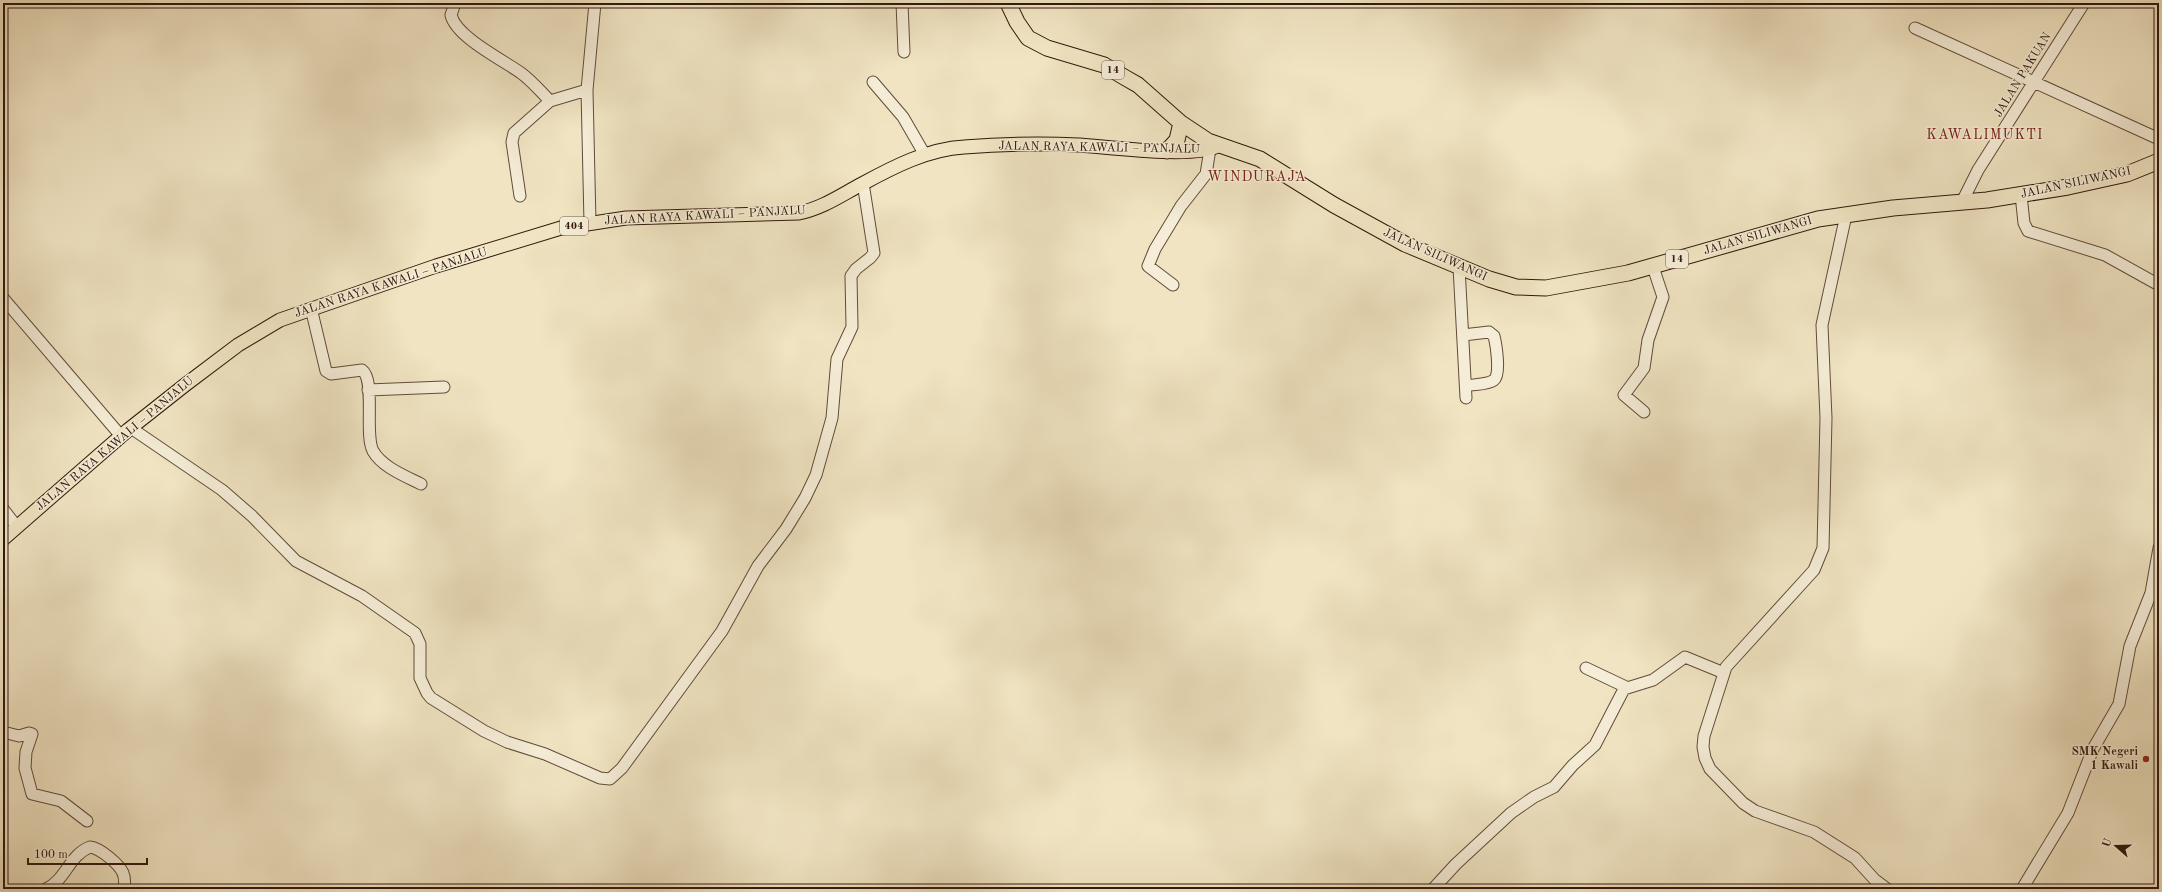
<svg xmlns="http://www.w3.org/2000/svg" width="2162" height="892" font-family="'Old Standard TT',serif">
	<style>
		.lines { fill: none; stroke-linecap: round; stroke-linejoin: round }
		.minor-casing { stroke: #624b3a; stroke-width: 13 }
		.major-casing { stroke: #32180c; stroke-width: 15 }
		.highway-casing { stroke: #32180c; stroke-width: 17 }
		.minor { stroke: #f5edd7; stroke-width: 11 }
		.major { stroke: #f0e4c2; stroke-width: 13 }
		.highway { stroke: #f0e4c2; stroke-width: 15 }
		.poi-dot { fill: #8f2418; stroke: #f5edd7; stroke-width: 1.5 }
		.labels { text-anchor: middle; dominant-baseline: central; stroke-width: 3; stroke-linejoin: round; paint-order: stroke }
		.shield { fill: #f5edd7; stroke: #6c5849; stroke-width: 1 }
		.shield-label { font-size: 11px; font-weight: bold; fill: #32180c }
		.street-label { font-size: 12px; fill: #32180c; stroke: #f5edd7 }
		.poi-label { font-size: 12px; font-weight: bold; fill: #32180c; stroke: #f5edd7; text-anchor: end }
		.quarter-label { font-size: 14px; letter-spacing: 1px; fill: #7a1f14; stroke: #f5edd7 }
	</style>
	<rect width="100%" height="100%" fill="#f0e4c2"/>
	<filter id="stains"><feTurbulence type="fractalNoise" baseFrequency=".005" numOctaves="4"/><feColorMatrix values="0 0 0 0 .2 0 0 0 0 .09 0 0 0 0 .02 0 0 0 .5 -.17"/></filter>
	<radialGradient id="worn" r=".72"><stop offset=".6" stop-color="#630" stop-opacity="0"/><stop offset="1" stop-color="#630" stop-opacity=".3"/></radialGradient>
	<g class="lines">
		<g class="minor-casing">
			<path id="minor" d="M455 3 451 15C456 37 503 60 521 73 532 81 541 92 550 101
				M902 3 904 52
				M1915 28 2159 139
				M873 82 903 117 925 155
				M2021 195 2024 223 2028 231 2105 255 2159 285
				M520 196 512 142 514 133 550 101 587 90
				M1962 202 1978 170 2084 3
				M1846 215 1822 325 1826 418 1823 548 1814 570 1726 667 1704 736 1703 747 1705 758 1710 769 1743 803 1755 811 1814 832 1855 858 1875 880 1887 889
				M590 223 587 90 595 3
				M1459 267 1466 398
				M1173 285 1148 266 1155 249 1181 206 1206 174 1210 149
				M3 298 121 436
				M311 308 326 371 331 374 362 370C376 380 364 435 373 451 382 467 405 476 421 484
				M1463 335 1489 332 1494 336C1496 344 1501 375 1494 380 1488 385 1473 384 1466 386
				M368 390 444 387
				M1644 412 1624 395 1644 368 1648 340 1663 297 1653 267
				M131 428 222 490 252 516 296 561 362 596 415 633 420 644V678L427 693 431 698 484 731 507 742 545 754 600 778 610 779 622 768 722 631 758 566 786 529 805 498 816 475 832 418 837 359 852 327 851 276 856 269 870 258 874 253 863 183
				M3 509 17 527
				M1586 668 1626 687
				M3 732 19 736 29 733 32 734 26 752 25 768 32 794 61 801 87 821
				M46 889C66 880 69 855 90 847 100 848 119 864 123 873 125 878 125 883 124 889
				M1433 889 1456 864 1511 813 1534 797 1554 787 1573 765 1595 745 1624 689 1653 680 1685 657 1724 673
				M2022 889 2068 813 2093 749 2119 704 2130 646 2151 593 2159 548"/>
		</g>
		<g class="major-casing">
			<path id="major" d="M3 539 128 430 185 385 238 345 280 320 436 266 561 228 626 218 799 213C823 208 841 195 862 184 893 167 928 149 964 147 1001 144 1041 143 1079 145 1110 147 1195 159 1220 145"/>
		</g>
		<g class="highway-casing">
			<path id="highway" d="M1008 3 1017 22 1028 38 1047 48 1104 65 1124 77 1138 85 1181 123 1208 141 1260 159 1334 205 1405 244 1489 279 1516 287 1546 288 1628 273 1818 219 1893 208 1987 200 2068 187 2127 174 2159 161
				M1167 151 1177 140 1181 123"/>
		</g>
		<use href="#minor" class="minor"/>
		<use href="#major" class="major"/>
		<use href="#highway" class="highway"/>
	</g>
	<circle class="poi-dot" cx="2146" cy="759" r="4"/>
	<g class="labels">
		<g class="shield">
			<rect x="1102" y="61" width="22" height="18" rx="3"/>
			<rect x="560" y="217" width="28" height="18" rx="3"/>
			<rect x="1666" y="250" width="22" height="18" rx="3"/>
		</g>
		<g class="shield-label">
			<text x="1113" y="70">14</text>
			<text x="574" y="226">404</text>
			<text x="1677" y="259">14</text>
		</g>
		<g class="street-label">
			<text transform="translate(2023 75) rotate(-58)">JALAN PAKUAN</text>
			<text transform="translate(1099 148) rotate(1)">JALAN RAYA KAWALI – PANJALU</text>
			<text transform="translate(2076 183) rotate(-12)">JALAN SILIWANGI</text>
			<text transform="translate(705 216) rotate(-3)">JALAN RAYA KAWALI – PANJALU</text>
			<text transform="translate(1758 236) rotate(-16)">JALAN SILIWANGI</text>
			<text transform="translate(1435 255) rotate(24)">JALAN SILIWANGI</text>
			<text transform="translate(391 283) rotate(-18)">JALAN RAYA KAWALI – PANJALU</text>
			<text transform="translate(115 444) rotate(-40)">JALAN RAYA KAWALI – PANJALU</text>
		</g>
		<g class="poi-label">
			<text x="2138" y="752">SMK Negeri<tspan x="2138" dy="14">1 Kawali</tspan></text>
		</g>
		<g class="quarter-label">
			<text x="1985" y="135">KAWALIMUKTI</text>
			<text x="1257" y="177">WINDURAJA</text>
		</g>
	</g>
	<rect width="2162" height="892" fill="none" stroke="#f0e4c2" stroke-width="16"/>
	<rect x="4" y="4" width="2154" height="884" fill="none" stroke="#32180c" stroke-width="2"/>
	<rect x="8" y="8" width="2146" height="876" fill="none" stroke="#32180c"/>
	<g transform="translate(2116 846) rotate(290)" stroke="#f5edd7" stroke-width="3" paint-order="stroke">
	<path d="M0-3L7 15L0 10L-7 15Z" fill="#32180c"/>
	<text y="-6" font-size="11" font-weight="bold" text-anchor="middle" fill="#32180c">U</text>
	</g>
	<path d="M28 858v6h119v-6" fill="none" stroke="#32180c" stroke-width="2"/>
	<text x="34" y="858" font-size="12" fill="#32180c" stroke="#f5edd7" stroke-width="3" paint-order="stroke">100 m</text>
	<rect width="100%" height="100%" filter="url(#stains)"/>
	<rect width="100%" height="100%" fill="url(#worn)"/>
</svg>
